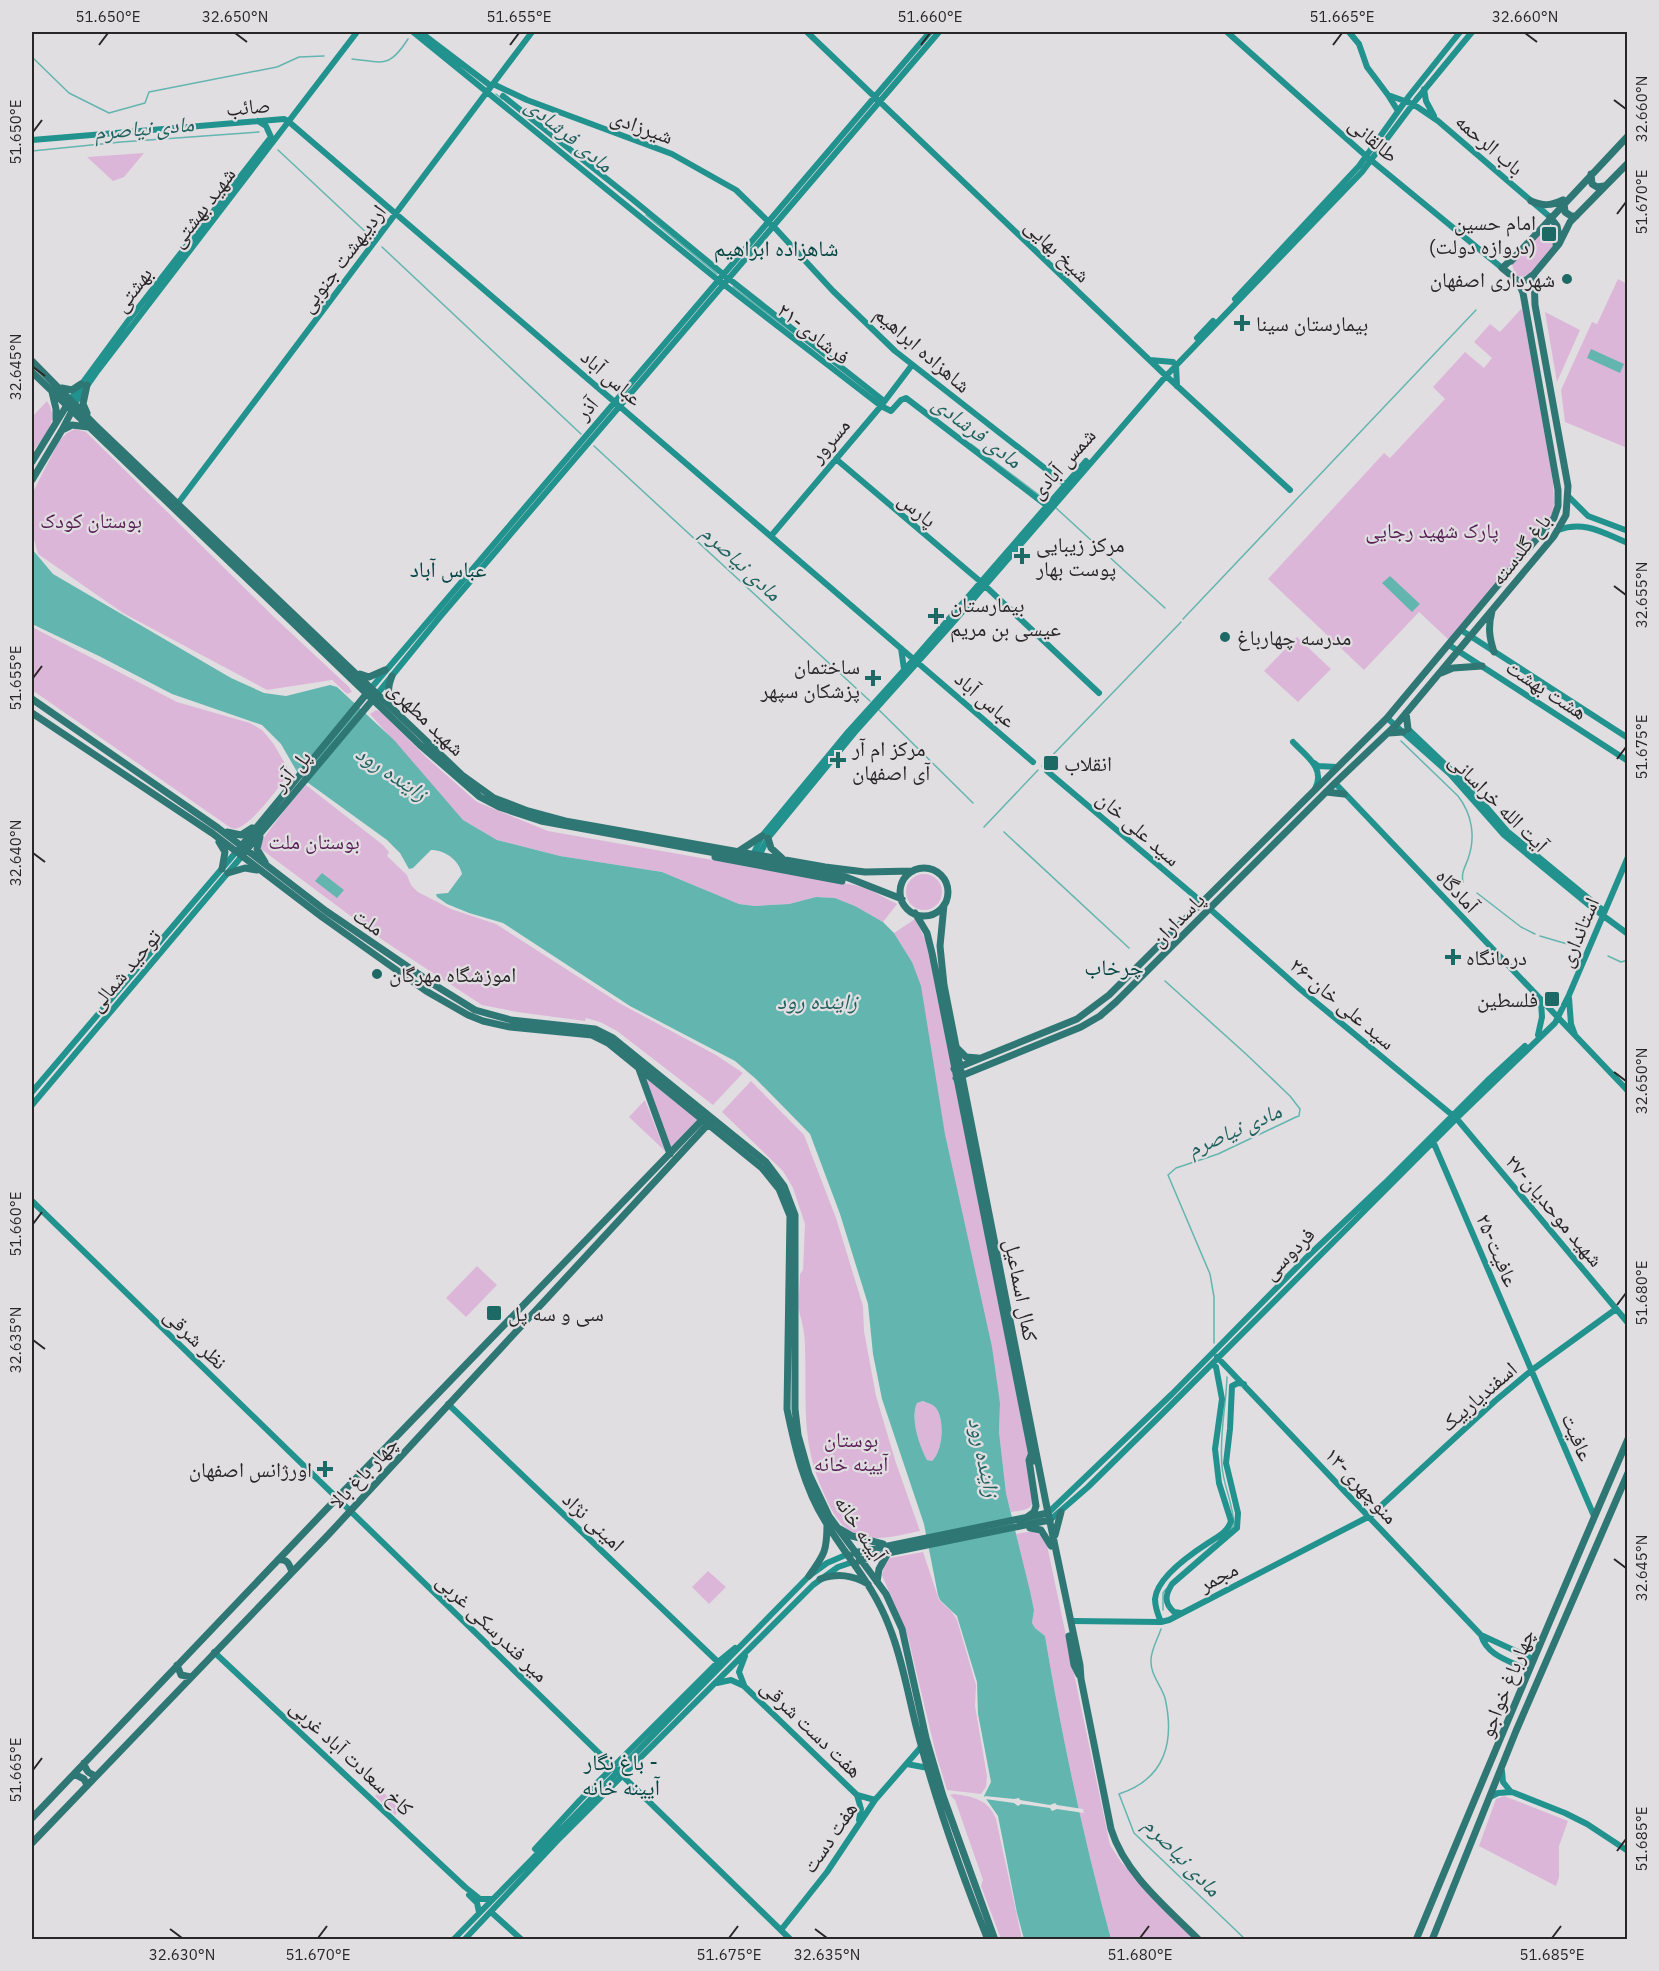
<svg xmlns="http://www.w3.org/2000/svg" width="1659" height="1971" font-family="'IBM Plex Sans','Noto Naskh Arabic',sans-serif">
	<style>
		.green { fill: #dcb6d8 }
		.water { fill: #63b5b0; fill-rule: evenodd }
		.pier { fill: #e1dee1 }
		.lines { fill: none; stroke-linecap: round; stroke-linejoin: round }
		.stream { stroke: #63b5b0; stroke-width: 1.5 }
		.secondary { stroke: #21928d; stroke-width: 6 }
		.primary { stroke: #2f7774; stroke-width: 7 }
		.ticks { fill: none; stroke: #282627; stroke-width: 2 }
		.poi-dot { fill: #1d6966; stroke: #e1dee1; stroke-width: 2 }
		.labels { text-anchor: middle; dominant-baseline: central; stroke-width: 4.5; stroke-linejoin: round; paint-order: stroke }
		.street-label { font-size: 21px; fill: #282627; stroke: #e1dee1 }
		.poi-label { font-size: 21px; fill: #282627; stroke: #e1dee1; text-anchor: start }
		.park-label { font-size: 21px; fill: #571e54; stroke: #e1dee1 }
		.water-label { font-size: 22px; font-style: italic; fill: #1f625f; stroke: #e1dee1 }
		.neighbourhood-label { font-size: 22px; fill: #034643; stroke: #e1dee1 }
		.neatline { fill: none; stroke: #282627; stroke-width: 2 }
		.ticks-label { font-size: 15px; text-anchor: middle; fill: #282627 }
	</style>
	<rect width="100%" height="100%" fill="#e1dee1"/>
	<path class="green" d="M144 153 124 177 113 181 87 157Z
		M1547 233 1553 238 1552 248 1529 274 1521 277 1515 275 1512 264 1537 235Z
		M1618 279 1627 284V448L1565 422 1561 390 1592 322 1597 324Z
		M1522 308 1553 482 1554 503 1551 519 1450 641 1419 612 1364 670 1268 579 1384 453 1390 458 1445 399 1433 387 1465 352 1484 368 1492 358 1474 342 1490 324 1500 332Z
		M1545 312 1580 330 1557 382Z
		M47 401C61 422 43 436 32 453V417Z
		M75 429 86 432 274 617 349 687 352 692 347 694 332 680 267 690 123 613 38 554 32 532V494L59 441 67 433Z
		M32 627 177 702 250 723 262 730 273 743 290 772C279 787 252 825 235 829L231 828 32 690Z
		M1297 637 1331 669 1298 702 1264 671Z
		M376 710 381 712 427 758 477 802 548 831 854 885 868 889 897 904 883 922 855 906 835 898 816 897 789 904 755 906 739 904 662 872 560 856 497 840 463 820 370 714Z
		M306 785 383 845 389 852 387 856 407 875 411 885 418 892 451 909 496 924 619 1003 716 1055 743 1073 713 1105 617 1031 600 1022 586 1018 585 1021 517 1012 482 1005 384 941 261 849 260 843 286 808Z
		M906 892a18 18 0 1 1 36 0a18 18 0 1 1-36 0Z
		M915 919 928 945 1030 1454C1031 1465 1038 1500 1030 1507 1025 1511 1016 1511 1011 1512L1006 1493 999 1432 1000 1402 945 1134 912 962 894 933Z
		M643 1076 698 1120 671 1149Z
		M751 1081 804 1135 836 1218 863 1306 864 1331 876 1396 896 1463 920 1531C899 1535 873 1544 852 1532 839 1525 831 1510 825 1496 800 1442 807 1404 805 1347 805 1335 803 1326 800 1315 797 1303 800 1287 800 1274L803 1270 805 1224 793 1188 783 1171 722 1112Z
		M645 1100 665 1151 629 1117Z
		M477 1266 497 1285 466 1317 446 1298Z
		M923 1401C927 1403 933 1404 936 1408 945 1420 943 1451 932 1461L927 1460C919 1445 910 1418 917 1403Z
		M1027 1532H1038L1047 1545 1110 1845 1121 1862 1194 1939H1111C1084 1840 1062 1738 1045 1636L1035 1628 1032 1623 1034 1609 1016 1534Z
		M923 1552 939 1600 952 1612 957 1620 976 1685 975 1706 987 1776 986 1787 981 1794 947 1790 936 1754 908 1637 882 1575 885 1562 890 1558Z
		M708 1571 726 1587 709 1604 692 1587Z
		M381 1790 400 1810 395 1815 375 1796Z
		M954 1794C974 1797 988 1799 996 1819L1022 1939H1001L981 1886 983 1880 955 1800 950 1795Z
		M1504 1796 1568 1821 1559 1846V1877L1556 1886 1479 1846 1496 1799Z"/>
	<path class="water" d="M1591 349 1624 364 1620 373 1587 358Z
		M32 549 53 574 231 678 264 693 286 696 330 685 337 687 394 740 463 820 497 840 560 856 662 872 739 904 755 906 789 904 816 897 835 898 855 906 883 922 894 933 912 962 921 986 945 1134 992 1347 1000 1403 999 1432 1006 1493 1030 1591 1034 1610 1032 1623 1035 1628 1045 1636C1062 1738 1084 1840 1111 1939H1024L1017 1913 998 1816 984 1796 991 1782 978 1714 977 1682 957 1616 940 1600 938 1595 924 1524 882 1399 873 1354 868 1304 840 1214 810 1134 756 1079 735 1061 630 1006 503 923 469 913 447 904 437 897 436 894 448 893 462 874C459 860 445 850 431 850L413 868 409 869 400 853 387 840 300 777 281 744 262 725 172 694 101 657 32 624ZM923 1401C927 1403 933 1404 936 1408 945 1420 943 1451 932 1461L927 1460C919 1445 910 1418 917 1403Z
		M1390 576 1420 604 1412 612 1382 583Z
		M322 873 344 890 337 898 315 881Z"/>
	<path class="pier" d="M985 1796 1014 1799 1019 1798 1020 1800 1050 1805 1055 1803 1057 1805 1083 1809 1084 1813 1057 1809 1052 1811 1050 1808 1021 1804 1018 1806 1014 1803 985 1799Z"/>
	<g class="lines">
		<path class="stream" d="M32 57 69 93 109 113 145 103 149 92 277 67 299 57 324 56
			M352 59C383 62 389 69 408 39
			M496 94 502 99
			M278 150 371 237
			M32 151 121 142 259 132
			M646 215 717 274
			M382 247 581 434
			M733 287 797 336
			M971 444 1047 501
			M594 446 870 701
			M1056 508 1165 608
			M1183 619 1476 310
			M879 710 973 803
			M1401 741 1458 796C1472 814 1476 837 1468 859 1465 867 1461 873 1463 882
			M1042 766 1181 622
			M984 827 1038 770
			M1004 832 1129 948
			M1477 893 1521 927 1535 934
			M1540 936 1581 948
			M1608 956 1621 962 1628 960
			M1165 981 1246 1054 1290 1096 1300 1109 1299 1116 1296 1117 1218 1154 1176 1168 1168 1175 1210 1274 1214 1297V1343
			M1227 1377C1226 1407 1219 1436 1222 1466 1223 1485 1233 1502 1234 1525L1229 1531
			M1173 1580 1214 1544
			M1163 1610V1593L1166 1589
			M1161 1629C1158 1638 1151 1650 1151 1660 1150 1674 1161 1685 1165 1698 1175 1742 1165 1779 1119 1794L1134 1833 1246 1940"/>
		<path class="secondary" d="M413 32 718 280 881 406 891 411 901 400 906 398 1046 505
			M420 32 491 86
			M807 32 1163 373 1290 490
			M1227 32 1366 156 1502 268
			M1349 32 1359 44 1367 67 1388 95
			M493 84 527 100 672 154 736 190 775 228 833 291 895 351 1065 484
			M1424 89 1426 101 1434 116
			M503 96 632 199 723 274 884 401
			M1398 111 1388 95 1413 104 1438 121 1550 217
			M288 121 1033 762
			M32 140 284 119 288 121
			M1235 299 1359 166 1409 96 1460 32
			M1197 338 1213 321
			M1150 360 1173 362
			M1176 365 1177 386
			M75 403 96 373 357 32
			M67 404 128 321 271 137 266 126 258 121
			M836 459 981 582 1099 693
			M1568 496 1588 516 1628 531
			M176 506 532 32
			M1558 530C1584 520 1603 533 1628 543
			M771 536 881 406 912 365
			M1461 630 1628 738
			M1449 645 1628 761
			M901 648 904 669
			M372 687 930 32
			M378 693 439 618 939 32
			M1387 718 1450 774 1504 835 1590 906 1628 934
			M1408 729 1470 788 1507 831 1604 911
			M1293 742C1306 756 1326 768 1315 789
			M1314 763 1318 766 1337 767
			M1047 771 1210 909 1300 989 1457 1119 1628 1323
			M1335 783 1628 1091
			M751 859 762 836 848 732 914 659 1086 461
			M757 860 768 838 855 732 950 626 1166 376 1362 172 1416 100 1472 32
			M1569 998 1571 1024 1575 1035
			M1538 1035 1542 1017 1541 1002
			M32 1092 236 852
			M32 1105 242 856
			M1432 1139 1594 1516
			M32 1201 791 1940
			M1217 1357 1481 1635 1533 1659
			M448 1404 718 1662
			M1048 1513 1172 1394 1305 1259 1385 1183 1487 1081 1525 1046
			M1050 1520 1088 1487 1162 1414 1459 1116 1555 1023 1569 995 1628 857
			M1181 1613 1174 1612C1164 1603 1165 1595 1172 1584L1237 1528 1238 1513 1226 1463 1230 1429 1232 1386 1238 1383 1244 1384
			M1071 1621 1161 1622 1169 1620 1370 1516 1495 1401 1532 1370 1616 1309
			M1161 1622C1158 1615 1155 1607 1155 1599 1157 1577 1191 1554 1208 1543 1217 1537 1228 1532 1231 1521L1219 1483 1215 1449 1222 1399 1216 1367 1212 1364
			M1481 1635C1487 1656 1510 1661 1528 1670
			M214 1652 465 1887 480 1899H492
			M717 1683 731 1680 744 1686 857 1795 875 1800
			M744 1685 739 1672 745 1656
			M907 1764 928 1768
			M1502 1771 1503 1782 1511 1792
			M857 1795 861 1809 859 1820
			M1490 1797 1498 1793 1512 1792 1565 1813 1587 1824 1628 1851
			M535 1849 580 1800 718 1662 735 1648
			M469 1895 477 1903 479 1912
			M491 1912 522 1940
			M781 1930 827 1872 875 1800 921 1747
			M453 1940 809 1576 827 1563 848 1554
			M464 1940 557 1841 813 1585 838 1567 853 1562"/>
		<path class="primary" d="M1591 174 1592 184 1597 187 1604 186
			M1531 201C1543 206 1551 206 1563 200
			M1564 202 1565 212 1571 216H1576
			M1550 217 1557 226 1560 242
			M1536 233C1547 227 1558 233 1556 245
			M1511 261 1628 136
			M1518 281 1526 280 1534 274 1559 244 1570 222 1628 163
			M32 361 95 425 462 775 494 798 528 811 565 821 825 867 865 872 913 871
			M32 372 420 745 480 797 499 807 541 821 846 877 902 899
			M62 388 72 390 81 384
			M52 392 56 409V420
			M87 413 83 404 87 385
			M62 430 72 425 88 427
			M32 462 67 405
			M32 480 62 430 74 407
			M1492 611C1488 626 1489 637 1494 652
			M1441 673 1453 668 1482 666
			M360 674 369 677 385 670
			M392 676C388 686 387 694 392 704
			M32 699 218 828 326 911 433 984 475 1010 511 1020 595 1029 613 1038 766 1162 784 1186 795 1215V1409L798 1435 809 1474 829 1516 886 1594 902 1629 926 1738 943 1796 995 1940
			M32 713 212 833 322 917 426 991 468 1015 483 1021 510 1027 592 1035 608 1043 762 1168 779 1189 790 1216 787 1409C795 1448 804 1487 825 1521 847 1558 873 1584 889 1626 904 1663 909 1702 920 1741 938 1808 962 1875 988 1940
			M1406 713 1408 729
			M1389 733 1403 732
			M1326 792 1344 794
			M227 832 241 835 252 828
			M260 837 257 849 265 862
			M768 838 771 848 782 858
			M219 842 225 852 222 869
			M238 850 368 692
			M739 851 762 836
			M243 854 375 697
			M715 857 842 881
			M900 892a24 24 0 1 1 48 0a24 24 0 1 1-48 0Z
			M228 873 245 868 257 870
			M944 905 940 946 944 985 1046 1503 1080 1665 1081 1679 1111 1829C1125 1874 1166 1907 1199 1940
			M915 913 927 933 932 953 1033 1461
			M957 1048 966 1057 978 1058
			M639 1069 670 1154
			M954 1069 1077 1019 1109 995 1387 718 1554 518 1558 506V490L1523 293 1518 281 1502 268 1512 259
			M956 1078 1081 1027 1100 1016 1116 1002 1335 783 1396 725 1554 536 1566 515 1568 486 1535 305 1534 274
			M1027 1517 1034 1512 1036 1506 1029 1460 1031 1455
			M1030 1528 1041 1530 1051 1546
			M840 1529 852 1536 883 1544
			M1055 1535 1061 1512
			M854 1553 1048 1513
			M278 1560C287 1559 289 1563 292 1572
			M859 1561 888 1553 1050 1520
			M809 1576C825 1554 827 1550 827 1524
			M820 1579C838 1573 852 1575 868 1584
			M877 1582 879 1569 888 1553
			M1069 1636 1074 1665 1079 1675
			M177 1665 181 1675 191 1677
			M84 1763C86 1771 88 1773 96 1776
			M74 1774 84 1779 87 1785
			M32 1818 338 1497 705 1117
			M32 1843 329 1534 710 1122
			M1416 1940C1486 1772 1556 1605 1628 1439
			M1432 1940 1516 1731 1628 1473"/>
	</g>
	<path class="ticks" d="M235 33 247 42M1525 33 1537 42M99 45 108 33M510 45 519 33M921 45 930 33M1333 45 1342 33M1614 100 1626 109M33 132 42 120M1617 214 1626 202M33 367 45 376M1614 586 1626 595M33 678 42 666M1617 759 1626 747M33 853 45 862M1614 1072 1626 1081M33 1224 42 1212M1617 1305 1626 1293M33 1340 45 1349M1614 1559 1626 1568M33 1770 42 1758M1617 1851 1626 1839M170 1929 182 1938M815 1929 827 1938M318 1938 327 1926M729 1938 738 1926M1140 1938 1149 1926M1552 1938 1561 1926"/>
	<g class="poi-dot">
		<rect x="1541" y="226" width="16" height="16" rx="3"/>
		<circle cx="1567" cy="279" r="6"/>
		<path d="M1239 314h6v6h6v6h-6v6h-6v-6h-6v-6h6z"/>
		<path d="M1019 547h6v6h6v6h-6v6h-6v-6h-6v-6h6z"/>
		<path d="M933 607h6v6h6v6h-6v6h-6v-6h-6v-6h6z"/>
		<circle cx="1225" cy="637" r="6"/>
		<path d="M870 669h6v6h6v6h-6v6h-6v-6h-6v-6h6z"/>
		<path d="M835 751h6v6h6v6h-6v6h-6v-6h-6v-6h6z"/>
		<rect x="1043" y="755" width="16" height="16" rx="3"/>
		<path d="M1450 948h6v6h6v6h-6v6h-6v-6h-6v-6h6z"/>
		<circle cx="377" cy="974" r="6"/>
		<rect x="1544" y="991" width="16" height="16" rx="3"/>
		<rect x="486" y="1305" width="16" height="16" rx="3"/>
		<path d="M322 1460h6v6h6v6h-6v6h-6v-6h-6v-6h6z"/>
	</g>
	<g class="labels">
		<g class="street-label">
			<text transform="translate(248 106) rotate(-5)">صائب</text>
			<text transform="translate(642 126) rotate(20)">شیرزادی</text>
			<text transform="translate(1374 139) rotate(41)">طالقانی</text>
			<text transform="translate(1490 144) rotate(41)">باب الرحمه</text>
			<text transform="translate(202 207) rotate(-53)">شهید بهشتی</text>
			<text transform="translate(1058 250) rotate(44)">شیخ بهایی</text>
			<text transform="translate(342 258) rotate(-53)">اردیبهشت جنوبی</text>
			<text transform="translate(132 289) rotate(-53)">بهشتی</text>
			<text transform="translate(814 333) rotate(38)">۲۱-فرشادی</text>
			<text transform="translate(923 349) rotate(41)">شاهزاده ابراهیم</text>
			<text transform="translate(612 377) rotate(41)">عباس آباد</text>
			<text transform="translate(586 408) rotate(-50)">آذر</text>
			<text transform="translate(829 440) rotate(-50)">مسرور</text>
			<text transform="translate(1062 463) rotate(-48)">شمس آبادی</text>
			<text transform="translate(918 509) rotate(40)">پارس</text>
			<text transform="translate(1520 549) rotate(-52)">باغ گلدسته</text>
			<text transform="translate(1547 689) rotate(33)">هشت بهشت</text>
			<text transform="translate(986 699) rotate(41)">عباس آباد</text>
			<text transform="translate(427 718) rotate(44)">شهید مطهری</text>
			<text transform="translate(291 770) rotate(-49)">پل آذر</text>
			<text transform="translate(1499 802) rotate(45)">آیت الله خراسانی</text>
			<text transform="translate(1139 828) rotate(41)">سید علی خان</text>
			<text transform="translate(1458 890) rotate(47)">آمادگاه</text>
			<text transform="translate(1177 919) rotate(-45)">پاسداران</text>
			<text transform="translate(369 921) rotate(35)">ملت</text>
			<text transform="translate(1578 932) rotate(-67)">استانداری</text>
			<text transform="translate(124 970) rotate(-50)">توحید شمالی</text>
			<text transform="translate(1343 1003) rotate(40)">۲۶-سید علی خان</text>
			<text transform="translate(1555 1210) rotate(50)">۲۷-شهید موحدیان</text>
			<text transform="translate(1498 1250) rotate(67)">۲۵-عافیت</text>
			<text transform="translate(1288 1253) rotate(-45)">فردوسی</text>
			<text transform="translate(1022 1290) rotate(79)">کمال اسماعیل</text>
			<text transform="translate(196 1338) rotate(44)">نظر شرقی</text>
			<text transform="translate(1478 1396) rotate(-41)">اسفندیاربیک</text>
			<text transform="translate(1578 1437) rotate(67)">عافیت</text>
			<text transform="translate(363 1472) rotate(-47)">چهار باغ بالا</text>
			<text transform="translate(1362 1485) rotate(47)">۱۳-منوچهری</text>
			<text transform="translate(594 1521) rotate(43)">امینی نژاد</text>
			<text transform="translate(861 1528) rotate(56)">آیینه خانه</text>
			<text transform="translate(1218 1576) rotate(-27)">مجمر</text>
			<text transform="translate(493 1627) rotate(44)">میر فندرسکی غربی</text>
			<text transform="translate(1506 1683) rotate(-68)">چهارباغ خواجو</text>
			<text transform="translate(812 1728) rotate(44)">هفت دست شرقی</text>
			<text transform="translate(352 1757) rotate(43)">کاخ سعادت آباد غربی</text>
			<text transform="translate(829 1837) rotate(-56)">هفت دست</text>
		</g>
		<g class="poi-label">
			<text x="1536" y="222" text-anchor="end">امام حسین<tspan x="1536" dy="24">(دروازه دولت)</tspan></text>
			<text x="1555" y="279" text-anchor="end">شهرداری اصفهان</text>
			<text x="1256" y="323">بیمارستان سینا</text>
			<text x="1036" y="544">مرکز زیبایی<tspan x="1036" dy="24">پوست بهار</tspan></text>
			<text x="950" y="604">بیمارستان<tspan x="950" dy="24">عیسی بن مریم</tspan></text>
			<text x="1237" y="637">مدرسه چهارباغ</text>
			<text x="860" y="666" text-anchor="end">ساختمان<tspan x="860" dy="24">پزشکان سپهر</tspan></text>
			<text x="852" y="748">مرکز ام آر<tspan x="852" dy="24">آی اصفهان</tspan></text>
			<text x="1064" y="763">انقلاب</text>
			<text x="1466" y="957">درمانگاه</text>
			<text x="389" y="974">اموزشگاه مهرگان</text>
			<text x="1538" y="999" text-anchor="end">فلسطین</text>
			<text x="508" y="1313">سی و سه پل</text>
			<text x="312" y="1469" text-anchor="end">اورژانس اصفهان</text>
		</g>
		<g class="park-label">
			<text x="91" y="520">بوستان کودک</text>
			<text x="1432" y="530">پارک شهید رجایی</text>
			<text x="314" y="841">بوستان ملت</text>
			<text x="851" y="1439">بوستان<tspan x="851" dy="24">آیینه خانه</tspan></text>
		</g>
		<g class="water-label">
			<text transform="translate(144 127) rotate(-5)">مادی نیاصرم</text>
			<text transform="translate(570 134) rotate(39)">مادی فرشادی</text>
			<text transform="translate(978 431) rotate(37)">مادی فرشادی</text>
			<text transform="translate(742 562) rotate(43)">مادی نیاصرم</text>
			<text transform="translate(392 772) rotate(34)">زاینده رود</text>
			<text x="817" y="1000">زاینده رود</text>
			<text transform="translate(1234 1129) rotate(-24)">مادی نیاصرم</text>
			<text transform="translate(985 1457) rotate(78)">زاینده رود</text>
			<text transform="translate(1183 1856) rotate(46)">مادی نیاصرم</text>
		</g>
		<g class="neighbourhood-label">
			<text x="776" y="247">شاهزاده ابراهیم</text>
			<text x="448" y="568">عباس آباد</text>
			<text x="1114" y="966">چرخاب</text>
			<text x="621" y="1761">باغ نگار -<tspan x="621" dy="25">آیینه خانه</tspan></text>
		</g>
	</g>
	<rect width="1659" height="1971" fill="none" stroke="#e1dee1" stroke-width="66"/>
	<rect x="33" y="33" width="1593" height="1905" class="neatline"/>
	<g class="ticks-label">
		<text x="108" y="22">51.650°E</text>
		<text x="235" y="22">32.650°N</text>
		<text x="519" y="22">51.655°E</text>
		<text x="930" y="22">51.660°E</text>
		<text x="1342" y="22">51.665°E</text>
		<text x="1525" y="22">32.660°N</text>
		<text transform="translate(1642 109) rotate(-90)" y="5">32.660°N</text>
		<text transform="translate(16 132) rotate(-90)" y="5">51.650°E</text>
		<text transform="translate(1642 202) rotate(-90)" y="5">51.670°E</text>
		<text transform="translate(16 367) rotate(-90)" y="5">32.645°N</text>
		<text transform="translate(1642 595) rotate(-90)" y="5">32.655°N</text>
		<text transform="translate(16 678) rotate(-90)" y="5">51.655°E</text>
		<text transform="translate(1642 747) rotate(-90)" y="5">51.675°E</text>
		<text transform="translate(16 853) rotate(-90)" y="5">32.640°N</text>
		<text transform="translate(1642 1081) rotate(-90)" y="5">32.650°N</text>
		<text transform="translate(16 1224) rotate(-90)" y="5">51.660°E</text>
		<text transform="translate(1642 1293) rotate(-90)" y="5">51.680°E</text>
		<text transform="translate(16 1340) rotate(-90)" y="5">32.635°N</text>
		<text transform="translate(1642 1568) rotate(-90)" y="5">32.645°N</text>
		<text transform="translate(16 1770) rotate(-90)" y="5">51.665°E</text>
		<text transform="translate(1642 1839) rotate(-90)" y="5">51.685°E</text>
		<text x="182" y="1960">32.630°N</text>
		<text x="318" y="1960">51.670°E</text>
		<text x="729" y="1960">51.675°E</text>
		<text x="827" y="1960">32.635°N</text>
		<text x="1140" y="1960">51.680°E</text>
		<text x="1552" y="1960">51.685°E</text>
	</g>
</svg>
